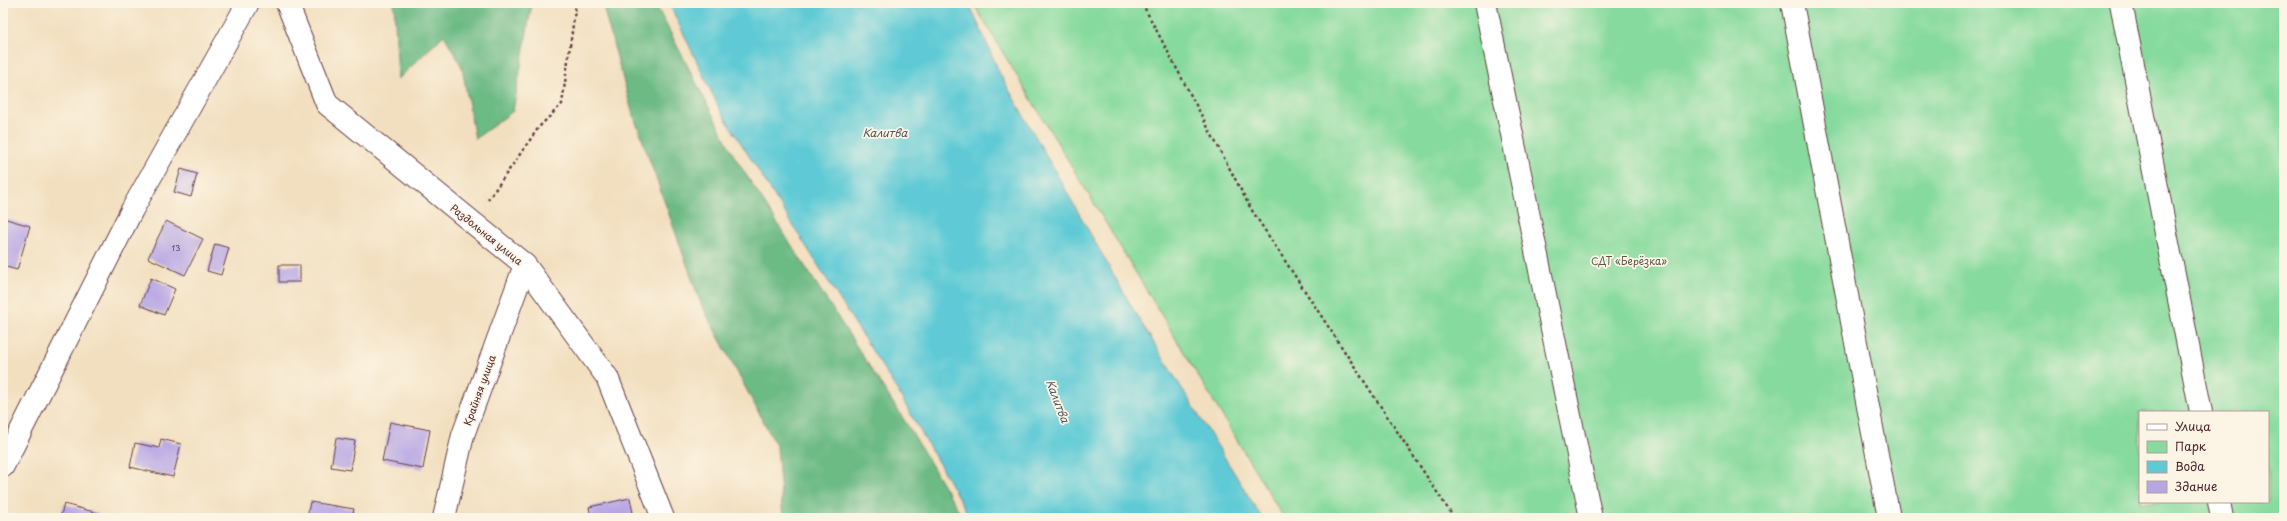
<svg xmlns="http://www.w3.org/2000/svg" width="2287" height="521" font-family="'Playpen Sans',sans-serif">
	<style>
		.green { fill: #86da9d; stroke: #687c64; fill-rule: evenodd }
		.forest { fill: #6cba84; stroke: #5b6c58 }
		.water { fill: #5ecad5; stroke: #547480 }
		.building { fill: #b7a6e4 }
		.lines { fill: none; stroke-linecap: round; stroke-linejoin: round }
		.minor-casing { stroke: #633c41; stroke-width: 24 }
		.path { stroke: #633c41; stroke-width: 2.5; stroke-dasharray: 3 3; stroke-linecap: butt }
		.minor { stroke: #fff; stroke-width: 22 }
		.labels { text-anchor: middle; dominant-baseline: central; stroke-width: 3.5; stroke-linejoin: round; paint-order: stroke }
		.number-label { font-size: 8px; fill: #654159 }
		.street-label { font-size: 10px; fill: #4a1f2b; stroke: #fcf5e5 }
		.park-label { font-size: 10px; fill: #5c574d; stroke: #fcf5e5 }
		.water-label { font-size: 11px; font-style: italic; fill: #50525e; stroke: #fcf5e5 }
	</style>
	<rect width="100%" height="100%" fill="#fcf5e5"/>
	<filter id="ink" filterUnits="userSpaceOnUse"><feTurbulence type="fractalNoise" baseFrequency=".025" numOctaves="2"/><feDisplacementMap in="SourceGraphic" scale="8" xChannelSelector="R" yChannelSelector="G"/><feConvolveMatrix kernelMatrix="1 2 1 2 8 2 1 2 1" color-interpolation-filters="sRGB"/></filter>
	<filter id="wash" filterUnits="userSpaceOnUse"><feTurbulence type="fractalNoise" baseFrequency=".012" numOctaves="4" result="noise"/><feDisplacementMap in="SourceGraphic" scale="16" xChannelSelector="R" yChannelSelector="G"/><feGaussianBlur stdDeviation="0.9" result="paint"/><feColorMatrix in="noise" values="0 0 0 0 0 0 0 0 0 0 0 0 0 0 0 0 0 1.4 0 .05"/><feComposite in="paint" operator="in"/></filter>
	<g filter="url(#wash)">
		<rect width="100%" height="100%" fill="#f2dfbf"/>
		<path class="green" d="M973 3H2284V518H1284ZM2140 412H2268V502H2140Z"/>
		<path class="forest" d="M394 3H532L513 111 475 139 462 67 444 35 398 79Z
			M602 3H655L734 156 913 434 963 518H783L777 447 701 304 631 108Z"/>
		<path class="water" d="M669 3H969L1000 74 1134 311 1262 518H970L897 390 720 110Z"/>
		<g id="blocks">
			<path class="building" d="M181 169 197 174 191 197 174 192Z
				M3 218 30 226 17 270 3 266Z
				M166 221 203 239 185 275 148 258Z
				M215 244 229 248 221 275 207 271Z
				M279 265H300V282H279Z
				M151 278 175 289 164 315 140 305Z
				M390 422 430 430 423 469 382 461Z
				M336 438 355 441 350 470 331 467Z
				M161 439 181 444 173 477 130 467 135 443 159 448Z
				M630 498 634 518H591L589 507Z
				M310 502 354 509 352 518H307Z
				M64 504 98 513 96 518H60Z"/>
		</g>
	</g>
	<g filter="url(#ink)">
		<use href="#blocks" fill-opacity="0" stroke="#633c41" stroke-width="1"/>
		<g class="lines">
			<g class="minor-casing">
				<path id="minor" d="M287 3 327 104 525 265 607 377 663 518
					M1485 3 1591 518
					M1792 3 1889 518
					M2121 3 2201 412
					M3 466 132 210 248 3
					M2219 502 2222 518
					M444 518 463 435 525 265"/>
			</g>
			<path class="path" d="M1142 3 1251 209 1454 518
				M488 200 539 127 562 104 576 3"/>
			<use href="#minor" class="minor"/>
		</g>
	</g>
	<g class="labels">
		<g class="number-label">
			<text x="176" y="248">13</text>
		</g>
		<g class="street-label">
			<text transform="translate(487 234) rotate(39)">Раздольная улица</text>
			<text transform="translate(479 390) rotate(-70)">Крайняя улица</text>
		</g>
		<g class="park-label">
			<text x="1629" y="260">СДТ «Берёзка»</text>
		</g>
		<g class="water-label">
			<text x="885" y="132">Калитва</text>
			<text transform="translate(1058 401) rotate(69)">Калитва</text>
		</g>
	</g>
	<rect width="2287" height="521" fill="none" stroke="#fcf5e5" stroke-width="16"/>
	<rect x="2139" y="411" width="130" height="92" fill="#fcf5e5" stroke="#b59f9b"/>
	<rect x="2147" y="424" width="20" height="6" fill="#ffffff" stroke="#b59f9b"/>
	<text x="2175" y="431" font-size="12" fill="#4a1f2b">Улица</text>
	<rect x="2147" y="441" width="20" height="12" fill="#86da9d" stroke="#b59f9b"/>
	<text x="2175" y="451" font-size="12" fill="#4a1f2b">Парк</text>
	<rect x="2147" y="461" width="20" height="12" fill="#5ecad5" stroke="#b59f9b"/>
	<text x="2175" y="471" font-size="12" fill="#4a1f2b">Вода</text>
	<rect x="2147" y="481" width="20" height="12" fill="#b7a6e4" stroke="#b59f9b"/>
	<text x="2175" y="491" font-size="12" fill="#4a1f2b">Здание</text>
</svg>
